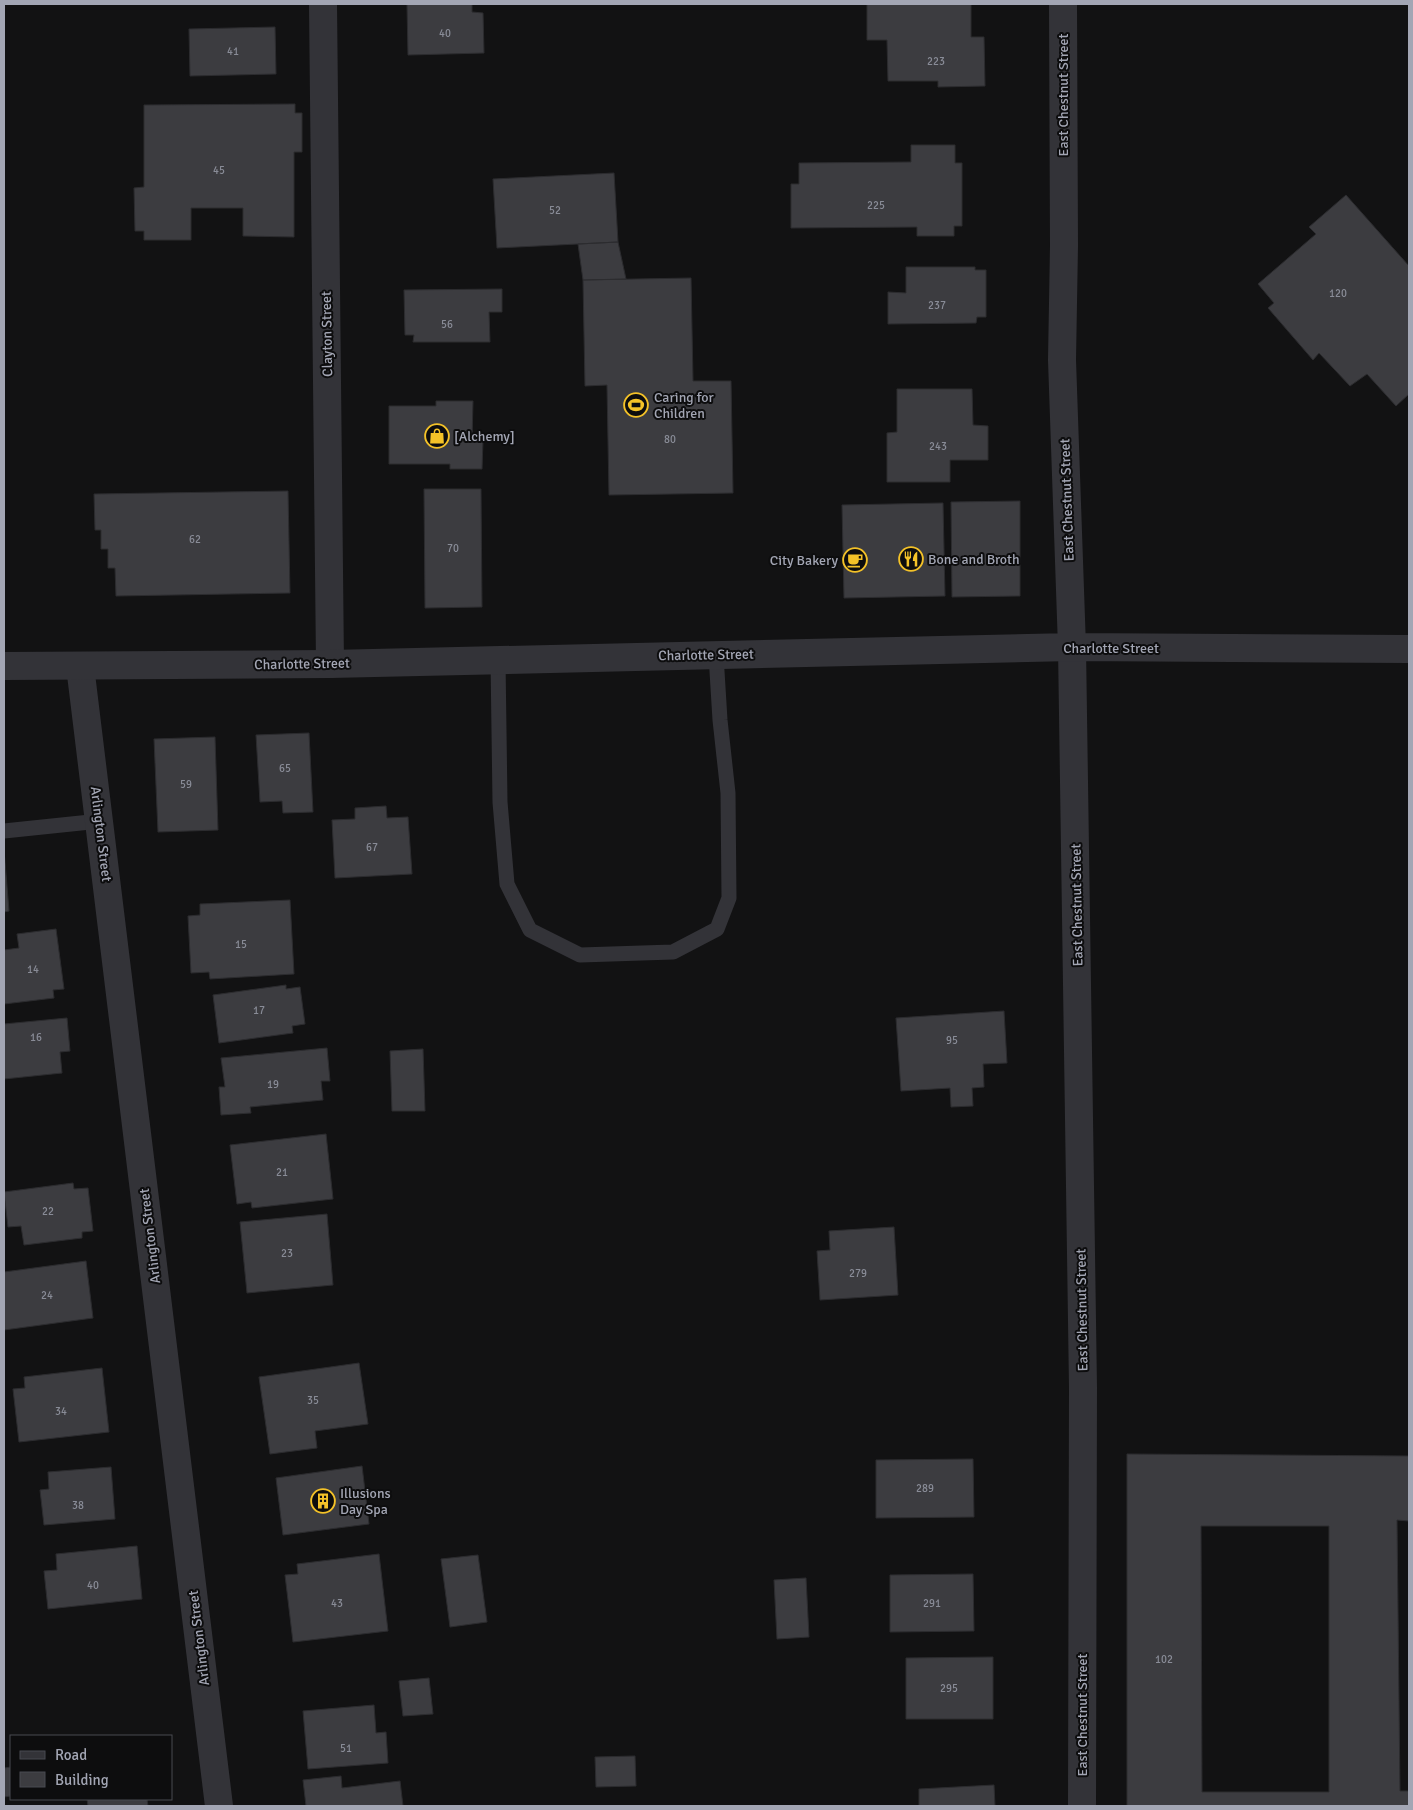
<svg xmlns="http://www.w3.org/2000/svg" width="1413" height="1810" font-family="Signika,sans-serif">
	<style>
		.building { fill: #3c3c40; stroke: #2c2c2f; fill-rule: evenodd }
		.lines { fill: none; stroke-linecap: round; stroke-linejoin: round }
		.service { stroke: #333338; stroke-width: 15 }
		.minor { stroke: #333338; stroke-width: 28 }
		.tertiary { stroke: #333338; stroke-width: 28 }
		.labels { text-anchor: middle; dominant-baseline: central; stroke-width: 4; stroke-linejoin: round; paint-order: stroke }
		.number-label { font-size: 11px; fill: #898c97 }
		.street-label { font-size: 14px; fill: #a3a6b4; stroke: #0d0d0e }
		.poi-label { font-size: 14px; fill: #a3a6b4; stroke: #0d0d0e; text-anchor: start }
	</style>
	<rect width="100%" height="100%" fill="#121213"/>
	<path class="building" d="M407 4H472V12L483 13 484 53 408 55Z
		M867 4H971V37H984L985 86 938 87V81H888L887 40H867Z
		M275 27 276 74 190 76 189 29Z
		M295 104V113H302V152H294V237L243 236V208H191V240H144V231H135L134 188 144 187V105Z
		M911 145H955V163H962V226H954V236H917V227L791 228V184H799V163L911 162Z
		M614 173 618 242 497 248 493 179Z
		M1346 195 1409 266V394L1396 406 1367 374 1350 386 1319 353 1313 360 1268 308 1274 303 1258 284 1316 234 1309 227Z
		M618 242 626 279 583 280 578 244Z
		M906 267H975V270H986V317H977L976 323 888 324V292L906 293Z
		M691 278 693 381H731L733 493 609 495 607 385 585 386 583 280Z
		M502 289V312H489L490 342H413L414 335H405L404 290Z
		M897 389H972L973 425 988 426V460H950V482H887V433L897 432Z
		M436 401H473L472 440H483L482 469H450V464H389V406H436Z
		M424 489H481L482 607 425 608Z
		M288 491 290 593 116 596 115 568H108V549H101V530H95L94 494Z
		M1020 501V596L952 597 951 502Z
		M943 503 945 596 844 598 842 505Z
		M309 733 313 812 283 813 282 801 260 802 256 735Z
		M215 737 218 830 158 832 154 739Z
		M386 806 387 818 408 817 412 874 335 878 332 820 355 819V808Z
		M4 850 9 911 4 912Z
		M290 900 294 974 210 979 209 972 191 973 188 916 200 915V904Z
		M56 929 64 989 53 990 54 998 4 1004V950L19 948 17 934Z
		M286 985V989L300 987 305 1024 292 1026 293 1033 219 1043 213 995Z
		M1004 1011 1007 1063 983 1064 984 1087 972 1088 973 1106 951 1107 950 1088 901 1091 896 1018Z
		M67 1018 70 1051 60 1052 62 1073 4 1079V1024Z
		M327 1048 330 1081H321L323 1100 250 1107 251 1113 221 1115 219 1087H225L221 1058Z
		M423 1049 425 1111H392L390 1051Z
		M326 1134 333 1199 252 1208 251 1202 237 1204 230 1145Z
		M73 1183 74 1189 88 1188 93 1231 82 1232V1238L24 1245 21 1226 8 1227 4 1192Z
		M327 1214 333 1285 247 1293 240 1222Z
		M894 1227 898 1295 820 1300 817 1251 830 1250 829 1231Z
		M86 1261 93 1318 4 1330V1272Z
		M359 1363 368 1424 315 1431 317 1448 270 1454 259 1377Z
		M102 1368 109 1432 19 1442 13 1389 25 1388 24 1377Z
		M1127 1454 1409 1456V1521L1397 1520 1400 1791H1409V1806H1127ZM1201 1526H1329V1792H1202Z
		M973 1459 974 1517 876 1518V1460Z
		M362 1466 369 1524 283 1535 276 1478Z
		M111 1467 115 1519 44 1525 40 1490 49 1489 48 1472Z
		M137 1546 142 1599 48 1609 44 1571 57 1570 56 1554Z
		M379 1554 388 1631 293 1642 285 1575 298 1574 297 1564Z
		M478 1555 487 1622 450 1627 441 1559Z
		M973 1574 974 1631 890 1632V1575Z
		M806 1578 809 1637 777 1639 774 1580Z
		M993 1657V1719H906V1658Z
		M429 1678 433 1714 403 1716 399 1681Z
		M374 1705 376 1733 386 1732 388 1763 308 1769 303 1711Z
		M635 1756 636 1786 596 1787 595 1757Z
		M11 1767V1796L4 1797V1768Z
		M341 1776 342 1788 400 1781 403 1806H306L303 1780Z
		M994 1785 995 1806H919V1789Z
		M87 1799H147L148 1806H88Z"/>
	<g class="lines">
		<path class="service" d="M498 660 500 802 507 884 530 930 580 955 673 952 717 929 729 898 728 793 720 720 716 655
			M4 831 100 821"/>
		<path class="minor" d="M323 4 330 664
			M1072 647 1083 1388 1082 1806
			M80 666 219 1806"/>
		<path class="tertiary" d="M1063 4 1064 246 1062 360 1072 647
			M4 666 330 664 1072 647 1409 649"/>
	</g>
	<defs>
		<g id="stadium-ring" transform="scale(1.25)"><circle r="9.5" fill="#0d0d0e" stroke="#f4c228" stroke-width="1.5"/><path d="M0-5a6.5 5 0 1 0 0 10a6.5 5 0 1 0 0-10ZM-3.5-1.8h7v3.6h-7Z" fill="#f4c228"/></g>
		<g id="shop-ring" transform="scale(1.25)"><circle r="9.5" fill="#0d0d0e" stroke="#f4c228" stroke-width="1.5"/><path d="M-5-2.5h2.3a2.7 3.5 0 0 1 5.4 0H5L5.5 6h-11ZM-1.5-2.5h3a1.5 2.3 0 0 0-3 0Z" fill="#f4c228"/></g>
		<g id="restaurant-ring" transform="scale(1.25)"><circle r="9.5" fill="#0d0d0e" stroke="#f4c228" stroke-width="1.5"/><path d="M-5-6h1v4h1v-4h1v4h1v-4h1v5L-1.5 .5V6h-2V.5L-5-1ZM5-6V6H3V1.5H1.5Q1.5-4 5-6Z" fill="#f4c228"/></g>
		<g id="cafe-ring" transform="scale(1.25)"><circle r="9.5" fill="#0d0d0e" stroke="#f4c228" stroke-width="1.5"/><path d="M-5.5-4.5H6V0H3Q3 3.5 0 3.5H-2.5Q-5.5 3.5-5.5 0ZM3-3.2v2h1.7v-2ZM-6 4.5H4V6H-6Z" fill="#f4c228"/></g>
		<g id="building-ring" transform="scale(1.25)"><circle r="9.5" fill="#0d0d0e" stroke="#f4c228" stroke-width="1.5"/><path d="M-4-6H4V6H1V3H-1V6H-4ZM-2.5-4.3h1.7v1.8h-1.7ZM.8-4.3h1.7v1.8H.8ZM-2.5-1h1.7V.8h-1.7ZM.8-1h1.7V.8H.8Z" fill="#f4c228"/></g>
	</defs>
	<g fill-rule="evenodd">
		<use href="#stadium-ring" x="636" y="405"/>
		<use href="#shop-ring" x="437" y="436"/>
		<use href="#restaurant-ring" x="911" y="559"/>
		<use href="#cafe-ring" x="855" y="560"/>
		<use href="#building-ring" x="323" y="1501"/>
	</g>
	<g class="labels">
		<g class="number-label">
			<text x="445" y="33">40</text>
			<text x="233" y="51">41</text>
			<text x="936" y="61">223</text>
			<text x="219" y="170">45</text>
			<text x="876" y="205">225</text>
			<text x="555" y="210">52</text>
			<text x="1338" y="293">120</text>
			<text x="937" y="305">237</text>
			<text x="447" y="324">56</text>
			<text x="670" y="439">80</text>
			<text x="938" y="446">243</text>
			<text x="195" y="539">62</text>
			<text x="453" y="548">70</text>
			<text x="285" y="768">65</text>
			<text x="186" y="784">59</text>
			<text x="372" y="847">67</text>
			<text x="241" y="944">15</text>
			<text x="33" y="969">14</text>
			<text x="259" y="1010">17</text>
			<text x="36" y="1037">16</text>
			<text x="952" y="1040">95</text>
			<text x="273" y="1084">19</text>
			<text x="282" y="1172">21</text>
			<text x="48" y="1211">22</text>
			<text x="287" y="1253">23</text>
			<text x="858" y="1273">279</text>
			<text x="47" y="1295">24</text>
			<text x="313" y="1400">35</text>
			<text x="61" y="1411">34</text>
			<text x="925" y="1488">289</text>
			<text x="78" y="1505">38</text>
			<text x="93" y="1585">40</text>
			<text x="337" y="1603">43</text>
			<text x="932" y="1603">291</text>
			<text x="1164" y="1659">102</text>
			<text x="949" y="1688">295</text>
			<text x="346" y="1748">51</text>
		</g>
		<g class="street-label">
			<text transform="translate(1063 95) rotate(-90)">East Chestnut Street</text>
			<text transform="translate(327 334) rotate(-91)">Clayton Street</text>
			<text transform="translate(1067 500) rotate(-92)">East Chestnut Street</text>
			<text x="1111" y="648">Charlotte Street</text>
			<text transform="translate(706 655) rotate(-1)">Charlotte Street</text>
			<text transform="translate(302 664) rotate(-1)">Charlotte Street</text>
			<text transform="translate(101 834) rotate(83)">Arlington Street</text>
			<text transform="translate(1077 905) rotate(-91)">East Chestnut Street</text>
			<text transform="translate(150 1236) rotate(-97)">Arlington Street</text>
			<text transform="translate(1082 1310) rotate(-91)">East Chestnut Street</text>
			<text transform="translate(199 1638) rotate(-97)">Arlington Street</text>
			<text transform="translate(1082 1715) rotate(-90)">East Chestnut Street</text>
		</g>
		<g class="poi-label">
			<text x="654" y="397">Caring for<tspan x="654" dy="16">Children</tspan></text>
			<text x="454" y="436">[Alchemy]</text>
			<text x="928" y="559">Bone and Broth</text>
			<text x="838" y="560" text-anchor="end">City Bakery</text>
			<text x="340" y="1493">Illusions<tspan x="340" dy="16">Day Spa</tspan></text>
		</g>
	</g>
	<rect width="1413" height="1810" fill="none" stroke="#a3a6b4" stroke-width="10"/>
	<rect x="10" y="1735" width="162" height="65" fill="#0d0d0e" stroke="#494a50"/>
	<rect x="20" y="1751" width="25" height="8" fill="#333338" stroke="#494a50"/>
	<text x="55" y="1760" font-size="15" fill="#a3a6b4">Road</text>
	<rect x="20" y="1772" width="25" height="15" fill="#3c3c40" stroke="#494a50"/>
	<text x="55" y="1785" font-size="15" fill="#a3a6b4">Building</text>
</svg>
